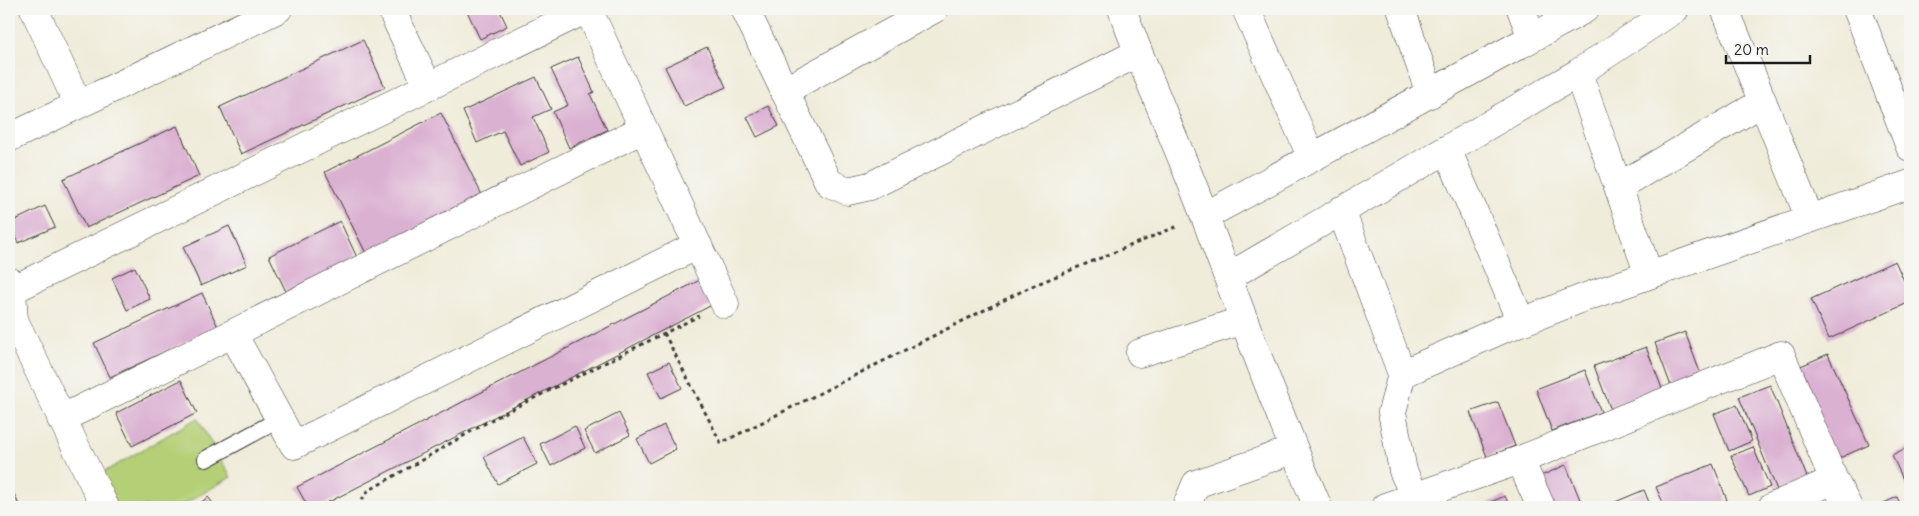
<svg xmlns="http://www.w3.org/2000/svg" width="1919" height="516" font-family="Delius,sans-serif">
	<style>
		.green { fill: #b4cf75; stroke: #687648 }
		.building { fill: #dbb1d2 }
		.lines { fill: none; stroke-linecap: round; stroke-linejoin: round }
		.lane-casing { stroke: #3c3b38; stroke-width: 18 }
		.street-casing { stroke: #3c3b38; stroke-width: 29 }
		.path { stroke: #3c3b38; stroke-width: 3; stroke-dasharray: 4 4; stroke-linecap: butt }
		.lane { stroke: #fff; stroke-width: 16 }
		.street { stroke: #fff; stroke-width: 28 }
	</style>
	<rect width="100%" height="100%" fill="#f6f6f2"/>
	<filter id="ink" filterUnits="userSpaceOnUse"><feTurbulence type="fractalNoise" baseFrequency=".02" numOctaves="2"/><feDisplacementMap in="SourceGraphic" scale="10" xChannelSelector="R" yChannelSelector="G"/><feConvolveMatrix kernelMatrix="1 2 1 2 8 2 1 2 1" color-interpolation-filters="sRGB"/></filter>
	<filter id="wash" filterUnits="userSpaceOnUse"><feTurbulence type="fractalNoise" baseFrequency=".0096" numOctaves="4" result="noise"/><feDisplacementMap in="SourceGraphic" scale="20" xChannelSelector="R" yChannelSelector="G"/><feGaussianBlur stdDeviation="1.12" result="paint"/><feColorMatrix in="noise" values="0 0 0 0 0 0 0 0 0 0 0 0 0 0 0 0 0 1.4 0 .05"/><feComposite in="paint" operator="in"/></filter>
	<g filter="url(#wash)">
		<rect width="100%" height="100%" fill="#f0ecda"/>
		<path class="green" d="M197 418 231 477 179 507H117L99 475Z"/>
		<g id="blocks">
			<path class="building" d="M466 9H499L507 26 480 39Z
				M363 40 385 87 241 154 220 107Z
				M707 47 726 87 684 106 665 67Z
				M578 57 594 92 590 94 607 130 569 148 553 112 568 105 551 69Z
				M536 77 551 109 533 117 549 152 520 166 503 131 477 143 463 111Z
				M768 106 779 126 757 137 747 117Z
				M441 113 486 203 370 261 325 172Z
				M177 126 199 176 86 228 63 179Z
				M45 206 55 227 18 243 9 223Z
				M340 221 361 266 290 300 269 256Z
				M229 226 247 265 201 286 183 247Z
				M1895 261 1910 294V302L1829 339 1811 299Z
				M135 267 150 299 127 310 112 278Z
				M700 280 712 305 319 507H308L297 487Z
				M202 293 218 327 110 377 94 343Z
				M1685 332 1701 375 1671 386 1655 343Z
				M1646 347 1663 391 1611 410 1594 366Z
				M1828 354 1869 445 1835 460 1794 369Z
				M669 362 682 388 661 398 648 372Z
				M1585 370 1601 412 1552 431 1536 389Z
				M181 380 197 413 132 446 116 413Z
				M1770 385 1807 477 1777 490 1739 397Z
				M1498 402 1515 446 1487 457 1470 412Z
				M1737 405 1752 441 1729 451 1714 414Z
				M619 413 630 435 595 453 584 431Z
				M664 425 676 449 649 463 637 439Z
				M575 426 585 448 551 466 540 444Z
				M523 437 537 464 498 484 484 457Z
				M1910 446V481L1905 484 1892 455Z
				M1753 447 1770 487 1749 496 1731 456Z
				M1713 464 1727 500 1711 507H1665L1656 487Z
				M1566 465 1583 507H1545L1534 479Z
				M9 483 20 507H9Z
				M1644 490 1651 507H1603Z
				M1505 496 1510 507H1479Z
				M208 497 216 507H195Z
				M1897 497 1902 507H1875Z"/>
		</g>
	</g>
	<g filter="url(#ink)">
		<use href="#blocks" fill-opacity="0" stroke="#3c3b38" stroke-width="1"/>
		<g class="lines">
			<g class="lane-casing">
				<path id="lane" d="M206 459 280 419"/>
			</g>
			<g class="street-casing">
				<path id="street" d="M34 9 78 104
					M391 9 428 86
					M588 9 725 304
					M745 9 829 183 848 191 870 186 1138 53
					M1122 9C1147 79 1179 147 1205 217 1242 314 1277 412 1318 507
					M1246 9 1312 158
					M1401 9 1430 94
					M1521 9 1532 38
					M1725 9 1810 219
					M1857 9 1910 147
					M1578 73 1649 275
					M784 91 934 9
					M9 138 278 9
					M1447 149 1521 322
					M1618 187 1763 102
					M1341 210 1402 374
					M1205 216 1585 9
					M1228 277 1578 73 1675 9
					M9 281 12 290 14 320 105 507
					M12 290 587 9
					M233 334 294 445 698 245
					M1140 353 1244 320
					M61 419 643 129
					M1520 460 1541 507
					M1186 507 1196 484 1293 450
					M1385 507 1520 460 1781 355 1834 480 1848 507
					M1420 507 1403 471 1392 412 1402 374 1503 329 1583 298 1910 184
					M1772 507 1834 480"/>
			</g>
			<path class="path" d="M664 333 721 443 1030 287 1178 226
				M357 507 368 491 496 417 699 316"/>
			<use href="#lane" class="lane"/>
			<use href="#street" class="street"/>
		</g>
	</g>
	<rect width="1919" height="516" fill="none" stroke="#f6f6f2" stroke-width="30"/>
	<path d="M1726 55v8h84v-8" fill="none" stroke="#1c1c1c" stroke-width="2.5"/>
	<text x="1734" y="55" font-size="15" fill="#1c1c1c" stroke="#f6f6f2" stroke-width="4" paint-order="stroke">20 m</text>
</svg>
